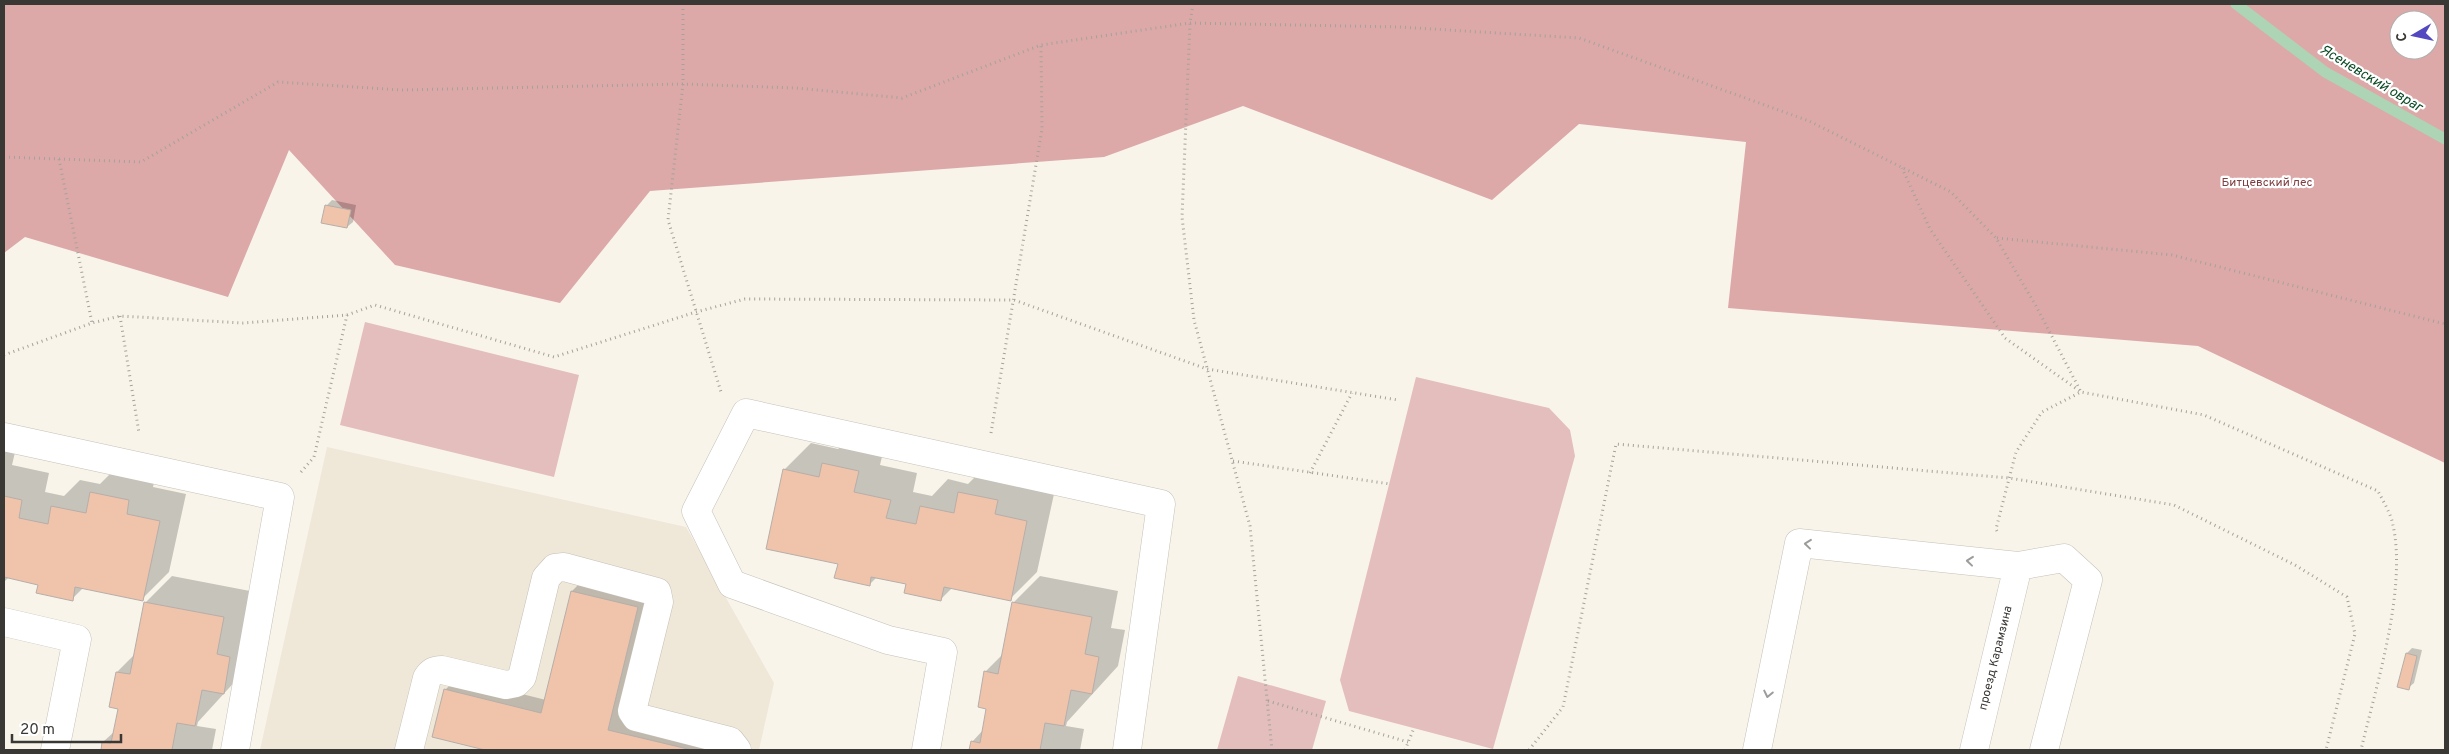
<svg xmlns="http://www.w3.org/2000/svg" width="2449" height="754" font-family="Overpass,sans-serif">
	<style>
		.built { fill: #efe7d8 }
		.green { fill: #e3bebd }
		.forest { fill: #dca9a8; fill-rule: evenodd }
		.shadow { fill: #0003 }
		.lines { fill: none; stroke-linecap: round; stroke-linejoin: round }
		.stream { stroke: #add4b5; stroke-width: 11 }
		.building { fill: #efc4ab; stroke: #b7aea9 }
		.minor-casing { stroke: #c5c1b8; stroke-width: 29 }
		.path { stroke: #a5a29b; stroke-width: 3; stroke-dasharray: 1 4; stroke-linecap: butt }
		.minor { stroke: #fff; stroke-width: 28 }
		.oneway { stroke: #9c9c9a }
		.labels { text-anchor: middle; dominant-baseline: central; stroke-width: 4.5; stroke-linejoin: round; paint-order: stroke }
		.park-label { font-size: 12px; fill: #803e40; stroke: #fff }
		.street-label { font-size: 12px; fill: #3a3835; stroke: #fff }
		.water-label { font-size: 14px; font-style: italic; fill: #084922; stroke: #fff }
	</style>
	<rect width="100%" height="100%" fill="#f8f4ea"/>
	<path class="built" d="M327 447 686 527 774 683 759 750H260Z"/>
	<path class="green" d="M365 322 579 375 554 477 340 425Z
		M1416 377 1549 408 1570 430 1575 456 1493 749 1349 711 1340 680Z
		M1238 676 1326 701 1312 750H1217Z"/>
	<path class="forest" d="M4 4H2445V463L2198 346 1728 308 1746 142 1579 124 1492 200 1243 106 1104 157 650 191 560 303 395 265 289 150 228 297 25 237 4 253ZM2399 20H2429V50H2399Z"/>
	<path class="shadow" d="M332 200 356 205 353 222 347 227 326 206Z
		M850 437 885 444 880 465 917 473 913 492 932 496 948 479 968 484 986 466 1054 494 1037 572 1010 599 953 587 941 599 908 583 877 577 869 585 839 563 784 470 811 443 838 449Z
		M4 441 17 444 12 465 49 473 45 492 64 496 80 480 100 484 118 466 156 474 153 487 186 494 169 572 142 599 84 587 72 599 39 584 9 577 4 582Z
		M172 576 250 591V665L198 722 197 726 216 729 212 750H102L103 742 115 731 119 708 117 672 135 654 145 603Z
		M1040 576 1118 591 1111 628 1125 630 1118 666 1067 722 1066 726 1084 729 1080 750H970L972 742 983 730 988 708 985 672 1003 654 1013 603Z
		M583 580 649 596 619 718 720 743 718 750H490L434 736 445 690 457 678 546 700 572 591Z
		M2412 648 2422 650 2414 683 2408 688 2399 686 2407 653Z"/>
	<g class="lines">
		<path class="stream" d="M2236 4 2325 72 2445 139"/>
	</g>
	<path class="building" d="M325 205 351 210 347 228 321 223Z
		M822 463 859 471 854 492 891 500 886 518 916 524 920 506 954 513 958 492 998 500 995 514 1027 521 1011 601 944 587 941 601 904 593 906 584 871 577 870 586 834 578 838 564 766 549 783 469 819 477Z
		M90 492 129 500 127 514 160 521 143 601 75 587 73 601 36 593 38 585 4 577V496L22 500 19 518 48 524 51 506 86 513Z
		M571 591 638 607 608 730 692 750H485L432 737 444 689 541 713Z
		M144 602 224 617 217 654 230 657 224 694 202 690 195 726 177 723 172 750H101L102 742 111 743 118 709 109 707 116 672 130 674Z
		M1012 602 1092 617 1085 654 1099 657 1092 694 1071 690 1064 726 1045 723 1040 750H969L971 741 980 743 986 709 978 707 984 671 998 674Z
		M2406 653 2417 656 2409 690 2397 687Z"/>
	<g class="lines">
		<g class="minor-casing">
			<path id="minor" d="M4 437 280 497 235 750
				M4 622 77 639 55 750
				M409 750 427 678C431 672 434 670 442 670L506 685 516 683 522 677 546 578 555 568 564 567 657 592 659 602 632 711 636 717 730 741 737 750
				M926 750 943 652 888 640 732 584 696 511 746 413 1161 504 1127 750
				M1757 750 1799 543 2018 566 2064 558 2088 580 2044 750
				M1974 750 2018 566"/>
		</g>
		<path class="path" d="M683 4V84L668 220 721 392
			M1193 4 1190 23 1182 217 1194 320 1250 526 1272 750
			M4 157 141 162 278 82 401 90 683 84 796 88 902 98 1041 45 1190 23 1399 27 1579 38 1809 121 1951 192 1996 238 2036 306 2081 392 2005 338 1930 229 1902 168
			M59 159 92 323
			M1997 238 2172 255 2445 324
			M120 316 139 433
			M4 355 92 323 120 316 243 323 347 315 375 305 554 357 696 312 745 299 1014 300 1207 369 1398 400
			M991 433 1042 129 1041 45
			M1233 461 1390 484
			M301 472 314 457 347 315
			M1310 473 1352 393
			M1997 531 1996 529 2016 452 2042 412 2081 392 2204 415 2378 491C2383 501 2391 514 2393 525 2407 590 2376 686 2361 750
			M1268 701 1408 742
			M1405 750 1414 728
			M1529 750 1563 707 1616 444 2009 478 2174 505 2295 565 2347 597 2355 634 2326 750"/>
		<use href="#minor" class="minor"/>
	</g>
	<defs><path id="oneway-chevron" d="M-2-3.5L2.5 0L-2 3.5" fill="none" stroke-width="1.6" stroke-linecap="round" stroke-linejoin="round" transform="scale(1.25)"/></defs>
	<g class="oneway">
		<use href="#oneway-chevron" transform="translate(1808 544) rotate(-174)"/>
		<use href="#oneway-chevron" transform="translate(1970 561) rotate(-174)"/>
		<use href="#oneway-chevron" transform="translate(1768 694) rotate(102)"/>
	</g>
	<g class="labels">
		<g class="park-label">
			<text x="2267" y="183">Битцевский лес</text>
		</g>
		<g class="street-label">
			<text transform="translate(1996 658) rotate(-76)">проезд Карамзина</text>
		</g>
		<g class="water-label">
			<text transform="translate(2371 79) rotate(31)">Ясеневский овраг</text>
		</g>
	</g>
	<rect width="2449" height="754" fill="none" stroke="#3a3835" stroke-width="10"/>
	<g transform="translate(2414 35) rotate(261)"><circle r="24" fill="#ffffff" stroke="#b0afae"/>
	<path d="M0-4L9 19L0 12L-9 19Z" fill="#5348bf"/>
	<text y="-8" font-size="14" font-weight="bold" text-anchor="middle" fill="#3a3835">С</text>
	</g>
	<path d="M12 734v8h109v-8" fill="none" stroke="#3a3835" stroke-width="2.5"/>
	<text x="20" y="734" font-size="15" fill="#3a3835" stroke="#ffffff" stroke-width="4" paint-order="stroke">20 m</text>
</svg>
